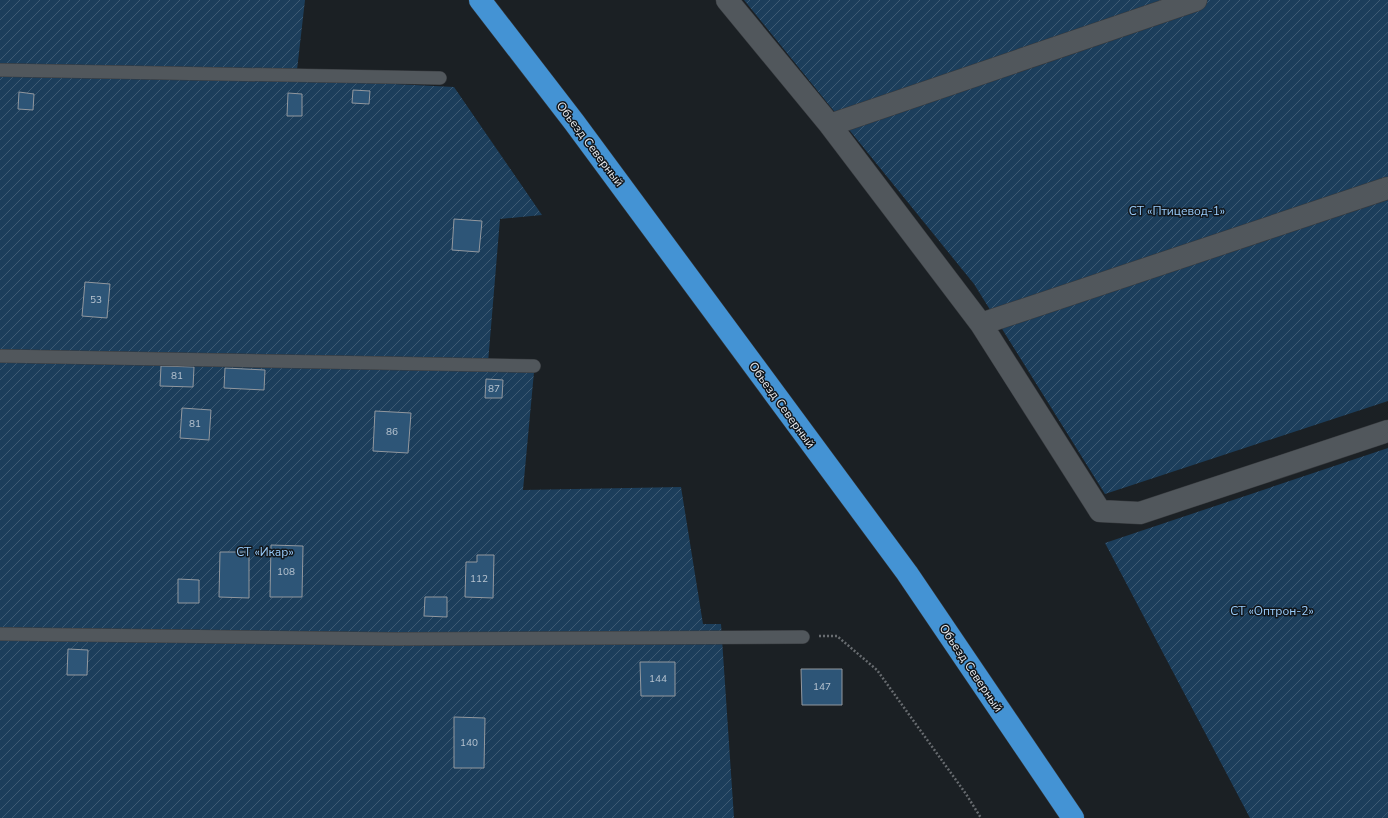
<svg xmlns="http://www.w3.org/2000/svg" width="1388" height="818" font-family="'Nunito Sans',sans-serif">
	<style>
		.garden { fill: url(#garden-furrows) }
		.building { fill: #2d5577; stroke: #92989f }
		.lines { fill: none; stroke-linecap: round; stroke-linejoin: round }
		.lane-casing { stroke: #373a3e; stroke-width: 14 }
		.street-casing { stroke: #373a3e; stroke-width: 23 }
		.highway-casing { stroke: #373a3e; stroke-width: 23 }
		.path { stroke: #686c70; stroke-width: 2.5; stroke-dasharray: 2 2; stroke-linecap: butt }
		.lane { stroke: #51575c; stroke-width: 13 }
		.street { stroke: #51575c; stroke-width: 22 }
		.highway { stroke: #4493d4; stroke-width: 22 }
		.labels { text-anchor: middle; dominant-baseline: central; stroke-width: 3; stroke-linejoin: round; paint-order: stroke }
		.number-label { font-size: 10px; fill: #b8c4d0 }
		.street-label { font-size: 12px; fill: #e6e9ed; stroke: #11161b }
		.park-label { font-size: 12px; fill: #9accfa; stroke: #11161b }
	</style>
	<defs>
		<pattern id="garden-furrows" width="10" height="10" patternUnits="userSpaceOnUse"><rect width="10" height="10" fill="#1c3e5b"/><path d="M-1 1l2-2M0 10L10 0M9 11l2-2" fill="none" stroke="#3d5a73"/></pattern>
	</defs>
	<rect width="100%" height="100%" fill="#1b2024"/>
	<path class="garden" d="M0 0H305L296 79 454 87 542 215 500 219 488 363 534 372 523 490 681 487 703 624H721L734 818H0Z
		M744 0H1388V401L1105 494 974 284Z
		M1388 448V818H1250L1105 543Z"/>
	<path class="building" d="M353 90 370 91 369 104 352 103Z
		M19 92 34 94 33 110 18 109Z
		M288 93 302 94V116H287Z
		M454 219 482 221 479 252 452 250Z
		M85 282 110 284 107 318 82 316Z
		M161 366 194 367 193 387 160 386Z
		M225 368 265 370 264 390 224 388Z
		M486 379 503 380 502 398H485Z
		M182 408 211 410 209 440 180 438Z
		M375 411 411 413 408 453 373 451Z
		M271 545 303 546 302 597H270Z
		M220 552H249V598L219 597Z
		M477 555H494L493 598 465 597 466 562H477Z
		M178 579 199 580V603H178Z
		M425 597H447V617L424 616Z
		M68 649 88 650 87 675H67Z
		M640 662H675V696H641Z
		M801 669H842V705H802Z
		M454 717 485 718 484 768H454Z"/>
	<g class="lines">
		<g class="lane-casing">
			<path id="lane" d="M0 70 440 78
				M0 356 534 366
				M0 634 395 639 803 637"/>
		</g>
		<g class="street-casing">
			<path id="street" d="M727 0 830 125 981 324 1100 511 1140 513 1388 431
				M830 125 1196 0
				M981 324 1388 188"/>
		</g>
		<g class="highway-casing">
			<path id="highway" d="M480 0 574 122 907 573 1073 818"/>
		</g>
		<path class="path" d="M819 636H837L877 670 966 794 981 818"/>
		<use href="#lane" class="lane"/>
		<use href="#street" class="street"/>
		<use href="#highway" class="highway"/>
	</g>
	<g class="labels">
		<g class="number-label">
			<text x="96" y="300">53</text>
			<text x="177" y="376">81</text>
			<text x="494" y="389">87</text>
			<text x="195" y="424">81</text>
			<text x="392" y="432">86</text>
			<text x="286" y="572">108</text>
			<text x="479" y="579">112</text>
			<text x="658" y="679">144</text>
			<text x="822" y="687">147</text>
			<text x="469" y="743">140</text>
		</g>
		<g class="street-label">
			<text transform="translate(590 144) rotate(53)">Обьезд Северный</text>
			<text transform="translate(782 405) rotate(54)">Обьезд Северный</text>
			<text transform="translate(971 668) rotate(56)">Обьезд Северный</text>
		</g>
		<g class="park-label">
			<text x="1177" y="211">СТ «Птицевод-1»</text>
			<text x="265" y="552">СТ «Икар»</text>
			<text x="1272" y="611">СТ «Оптрон-2»</text>
		</g>
	</g>
</svg>
